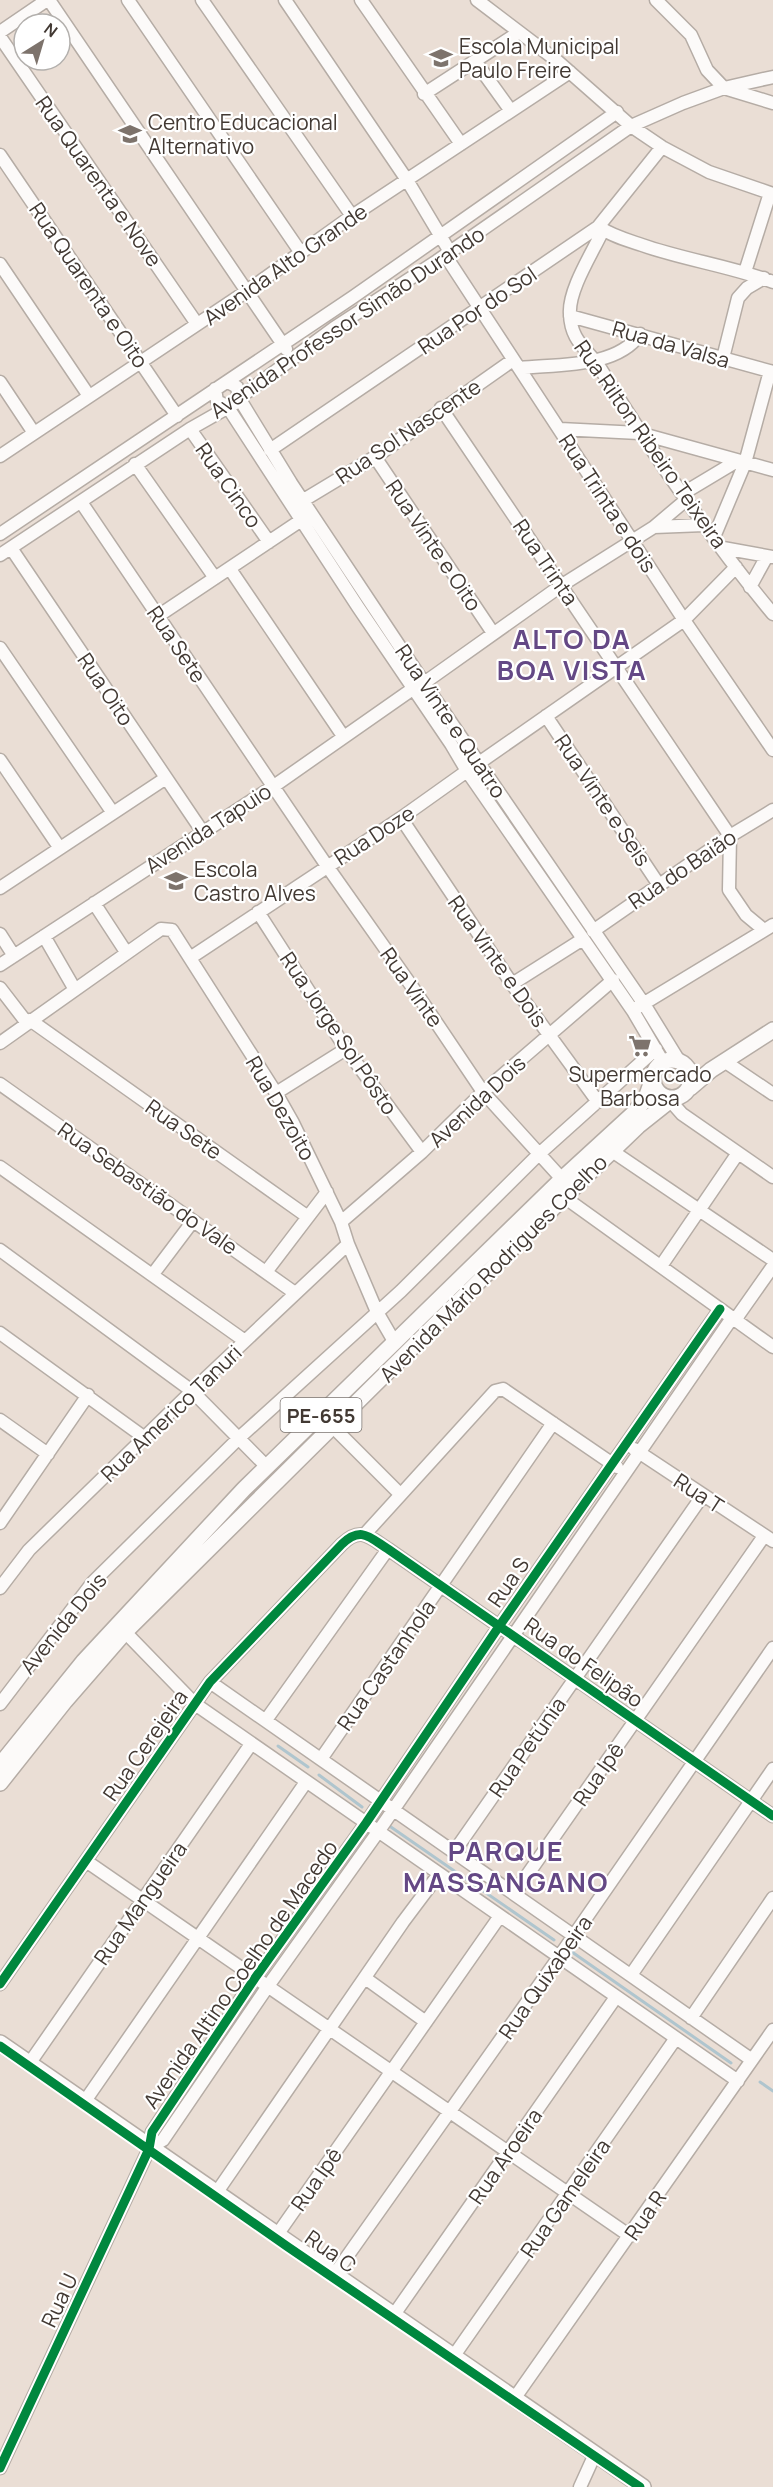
<svg xmlns="http://www.w3.org/2000/svg" width="773" height="2487" font-family="Manrope,sans-serif">
	<style>
		.lines { fill: none; stroke-linecap: round; stroke-linejoin: round }
		.stream { stroke: #afc5ce; stroke-width: 3 }
		.minor-casing { stroke: #b5aca5; stroke-width: 15 }
		.major-casing { stroke: #b5aca5; stroke-width: 18 }
		.minor { stroke: #fcfaf9; stroke-width: 12 }
		.major { stroke: #fcfaf9; stroke-width: 15 }
		.cycleway-casing { stroke: #fff; stroke-width: 13 }
		.cycleway { stroke: #00873e; stroke-width: 9 }
		.labels { text-anchor: middle; dominant-baseline: central; stroke-width: 4.5; stroke-linejoin: round; paint-order: stroke }
		.shield { fill: #fff; stroke: #7b7470; stroke-width: 1.5 }
		.shield-label { font-size: 20px; font-weight: bold; fill: #423933 }
		.poi-label { font-size: 21px; fill: #423933; stroke: #fff; text-anchor: start }
		.street-label { font-size: 21px; fill: #423933; stroke: #fff }
		.district-label { font-size: 27px; font-weight: bold; letter-spacing: 1.5px; fill: #644885; stroke: #fff }
	</style>
	<rect width="100%" height="100%" fill="#eaded5"/>
	<g class="lines">
		<path class="stream" d="M278 1746 308 1767
			M319 1775 362 1807
			M388 1825 554 1940
			M572 1952 731 2063
			M760 2082 773 2091"/>
		<g class="minor-casing">
			<path id="minor" d="M49 0 286 349
				M128 0 301 253
				M202 0 352 216
				M285 0 407 180 450 252
				M361 0 461 144
				M477 0 556 60 631 126 662 147 709 172 773 194
				M656 0 691 35 707 70 724 88 773 103
				M0 32 47 0
				M0 37 197 324
				M475 61 511 111
				M424 94 518 33
				M0 155 177 416
				M599 227C612 236 627 240 642 245 685 260 730 266 773 282
				M603 230C593 252 568 290 570 314 571 342 587 348 600 368 652 453 709 537 773 614
				M445 255 684 620 773 750
				M0 264 89 396
				M745 272 770 193
				M570 316 773 372
				M723 358 738 298 747 288 764 278
				M520 368C558 364 617 368 640 334
				M0 382 34 433
				M228 382 237 387 239 398 291 483 424 683 644 1004 679 1061
				M215 389 217 401 227 406 358 607 451 744 467 771 633 1011 663 1062
				M441 408 730 836 729 890 746 915 764 930
				M190 429 269 542
				M560 429 639 433 773 470
				M270 450 598 227 662 147
				M0 456 247 291 352 216 570 72
				M375 457 493 633
				M135 464 215 578
				M682 494 737 461
				M302 501 375 457 513 360
				M81 502 327 866 413 988 483 1092 562 1179
				M654 527 686 500
				M0 534 353 297 617 112
				M714 537 745 463 770 371
				M11 548 202 831
				M723 548 773 557
				M0 555 190 429 234 404 239 398 334 328 437 261 631 126 683 103 724 88 773 77
				M230 569 343 736
				M750 587 767 556
				M158 616 300 521
				M0 648 113 813
				M424 683 562 585 654 527 704 525
				M546 716 659 885
				M0 760 59 847
				M479 763 684 620 736 567
				M401 818 512 984 598 1102
				M0 888 166 778
				M94 903 126 952
				M258 912 346 1049 422 1152
				M593 931 730 836 773 810
				M0 934 14 956
				M44 936 74 988
				M190 958 401 818 467 771
				M0 965 274 786 414 688
				M512 984 583 939
				M0 988 27 1023
				M638 1007 773 925
				M30 1020 308 1217
				M0 1043 151 936 161 929 172 930 276 1093 293 1123 341 1222 348 1244 377 1312 395 1343
				M724 1061 773 1094
				M0 1084 295 1293
				M276 1093 346 1049
				M667 1097 682 1114 773 1177
				M612 1151 773 1260
				M0 1167 245 1341
				M564 1197 773 1347
				M341 1222 422 1152 483 1092 613 980
				M0 1250 192 1391 267 1467
				M661 1266 738 1153
				M266 1272 327 1192
				M153 1274 193 1221
				M735 1320 773 1266
				M0 1333 145 1438
				M0 1420 48 1454
				M332 1426 400 1494
				M634 1449 773 1541
				M0 1523 88 1395
				M365 1534 495 1391 503 1389 617 1467
				M0 1588 29 1550 192 1391 348 1244
				M125 1632 195 1704 738 2081
				M210 1682 752 2060
				M0 1704 93 1582 240 1437 401 1291 539 1154 656 1049
				M266 1720 388 1549
				M321 1759 553 1423
				M454 1852 703 1495
				M86 1861 630 2236
				M514 1894 764 1536
				M631 1975 773 1769
				M365 1978 426 2022
				M0 1984 210 1682 342 1544C361 1526 369 1537 388 1549L773 1816
				M691 2018 773 1898
				M29 2064 251 1744
				M85 2101 306 1782
				M150 2148 163 2140 268 1986 378 1832 732 1318
				M217 2192 403 1922 439 1874
				M277 2235 500 1916
				M334 2275 559 1957 773 1648
				M393 2316 616 1997
				M453 2357 676 2038
				M514 2399 773 2030
				M0 2468 149 2149 152 2132 255 1978 366 1823 500 1625 720 1309
				M580 2487 595 2454"/>
		</g>
		<g class="major-casing">
			<path id="major" d="M653 1079a19 19 0 1 1 38 0a19 19 0 1 1-38 0Z
				M690 1088 711 1070 773 1030
				M0 1765 84 1661 244 1489 562 1179 634 1113 646 1098 653 1078
				M0 1783 65 1701 125 1632 564 1197 638 1126 672 1099
				M0 2043 643 2487"/>
		</g>
		<use href="#minor" class="minor"/>
		<use href="#major" class="major"/>
		<g class="cycleway-casing">
			<path id="cycleway" d="M0 1984 210 1682 342 1544C361 1526 369 1537 388 1549L773 1816
				M0 2046 288 2247 640 2487
				M0 2468 149 2149 152 2132 255 1978 366 1823 500 1625 720 1309"/>
		</g>
		<use href="#cycleway" class="cycleway"/>
	</g>
	<defs>
		<g id="school-bare" transform="scale(1.8)"><path d="M0-5L7-2L0 1L-7-2ZM-4 1L0 2.5L4 1V4Q0 6-4 4Z" fill="#7d736c" stroke="#fff" stroke-width="2.5" paint-order="stroke"/></g>
		<g id="supermarket-bare" transform="scale(1.8)"><path d="M-6-5.5h2.5l.6 2H6L4.5 2H-2.5L-4.4-4H-6ZM-1.5 3.2a1.3 1.3 0 1 0 .1 0ZM3 3.2a1.3 1.3 0 1 0 .1 0Z" fill="#7d736c" stroke="#fff" stroke-width="2.5" paint-order="stroke"/></g>
	</defs>
	<g fill-rule="evenodd">
		<use href="#school-bare" x="441" y="58"/>
		<use href="#school-bare" x="130" y="134"/>
		<use href="#school-bare" x="176" y="881"/>
		<use href="#supermarket-bare" x="640" y="1046"/>
	</g>
	<g class="labels">
		<rect class="shield" x="280.5" y="1398" width="81" height="34" rx="4.5"/>
		<g class="shield-label">
			<text x="321" y="1415">PE-655</text>
		</g>
		<g class="poi-label">
			<text x="459" y="46">Escola Municipal<tspan x="459" dy="24">Paulo Freire</tspan></text>
			<text x="148" y="122">Centro Educacional<tspan x="148" dy="24">Alternativo</tspan></text>
			<text x="194" y="869">Escola<tspan x="194" dy="24">Castro Alves</tspan></text>
			<text x="640" y="1074" text-anchor="middle">Supermercado<tspan x="640" dy="24">Barbosa</tspan></text>
		</g>
		<g class="street-label">
			<text transform="translate(99 181) rotate(55)">Rua Quarenta e Nove</text>
			<text transform="translate(285 264) rotate(-35)">Avenida Alto Grande</text>
			<text transform="translate(89 285) rotate(56)">Rua Quarenta e Oito</text>
			<text transform="translate(477 310) rotate(-34)">Rua Por do Sol</text>
			<text transform="translate(347 322) rotate(-34)">Avenida Professor Simão Durando</text>
			<text transform="translate(671 344) rotate(16)">Rua da Valsa</text>
			<text transform="translate(408 431) rotate(-34)">Rua Sol Nascente</text>
			<text transform="translate(651 444) rotate(55)">Rua Rilton Ribeiro Teixeira</text>
			<text transform="translate(229 485) rotate(55)">Rua Cinco</text>
			<text transform="translate(608 503) rotate(57)">Rua Trinta e dois</text>
			<text transform="translate(434 545) rotate(56)">Rua Vinte e Oito</text>
			<text transform="translate(546 562) rotate(56)">Rua Trinta</text>
			<text transform="translate(177 644) rotate(56)">Rua Sete</text>
			<text transform="translate(106 689) rotate(56)">Rua Oito</text>
			<text transform="translate(451 721) rotate(56)">Rua Vinte e Quatro</text>
			<text transform="translate(603 800) rotate(56)">Rua Vinte e Seis</text>
			<text transform="translate(208 828) rotate(-33)">Avenida Tapuio</text>
			<text transform="translate(374 835) rotate(-33)">Rua Doze</text>
			<text transform="translate(682 869) rotate(-34)">Rua do Baião</text>
			<text transform="translate(498 961) rotate(55)">Rua Vinte e Dois</text>
			<text transform="translate(412 987) rotate(55)">Rua Vinte</text>
			<text transform="translate(339 1033) rotate(56)">Rua Jorge Sol Pôsto</text>
			<text transform="translate(477 1101) rotate(-43)">Avenida Dois</text>
			<text transform="translate(281 1108) rotate(60)">Rua Dezoito</text>
			<text transform="translate(184 1129) rotate(35)">Rua Sete</text>
			<text transform="translate(148 1188) rotate(35)">Rua Sebastião do Vale</text>
			<text transform="translate(493 1268) rotate(-45)">Avenida Mário Rodrigues Coelho</text>
			<text transform="translate(171 1413) rotate(-44)">Rua Americo Tanuri</text>
			<text transform="translate(699 1493) rotate(33)">Rua T</text>
			<text transform="translate(508 1582) rotate(-55)">Rua S</text>
			<text transform="translate(63 1623) rotate(-51)">Avenida Dois</text>
			<text transform="translate(584 1662) rotate(35)">Rua do Felipão</text>
			<text transform="translate(386 1665) rotate(-55)">Rua Castanhola</text>
			<text transform="translate(145 1745) rotate(-55)">Rua Cerejeira</text>
			<text transform="translate(527 1747) rotate(-55)">Rua Petúnia</text>
			<text transform="translate(598 1774) rotate(-55)">Rua Ipê</text>
			<text transform="translate(140 1903) rotate(-55)">Rua Mangueira</text>
			<text transform="translate(240 1974) rotate(-55)">Avenida Altino Coelho de Macedo</text>
			<text transform="translate(545 1977) rotate(-55)">Rua Quixabeira</text>
			<text transform="translate(505 2156) rotate(-55)">Rua Aroeira</text>
			<text transform="translate(316 2179) rotate(-55)">Rua Ipê</text>
			<text transform="translate(565 2198) rotate(-55)">Rua Gameleira</text>
			<text transform="translate(645 2215) rotate(-55)">Rua R</text>
			<text transform="translate(331 2251) rotate(35)">Rua C</text>
			<text transform="translate(59 2300) rotate(-65)">Rua U</text>
		</g>
		<g class="district-label">
			<text x="572" y="638">ALTO DA<tspan x="572" dy="31">BOA VISTA</tspan></text>
			<text x="506" y="1850">PARQUE<tspan x="506" dy="31">MASSANGANO</tspan></text>
		</g>
	</g>
	<g transform="translate(42 42) rotate(37)"><circle r="28" fill="#ffffff" stroke="#b3b0ad" stroke-width="1.5"/>
	<path d="M0-4.5L10 22L0 15L-10 22Z" fill="#7d736c"/>
	<text y="-9" font-size="16" font-weight="bold" text-anchor="middle" fill="#423933">N</text>
	</g>
</svg>
